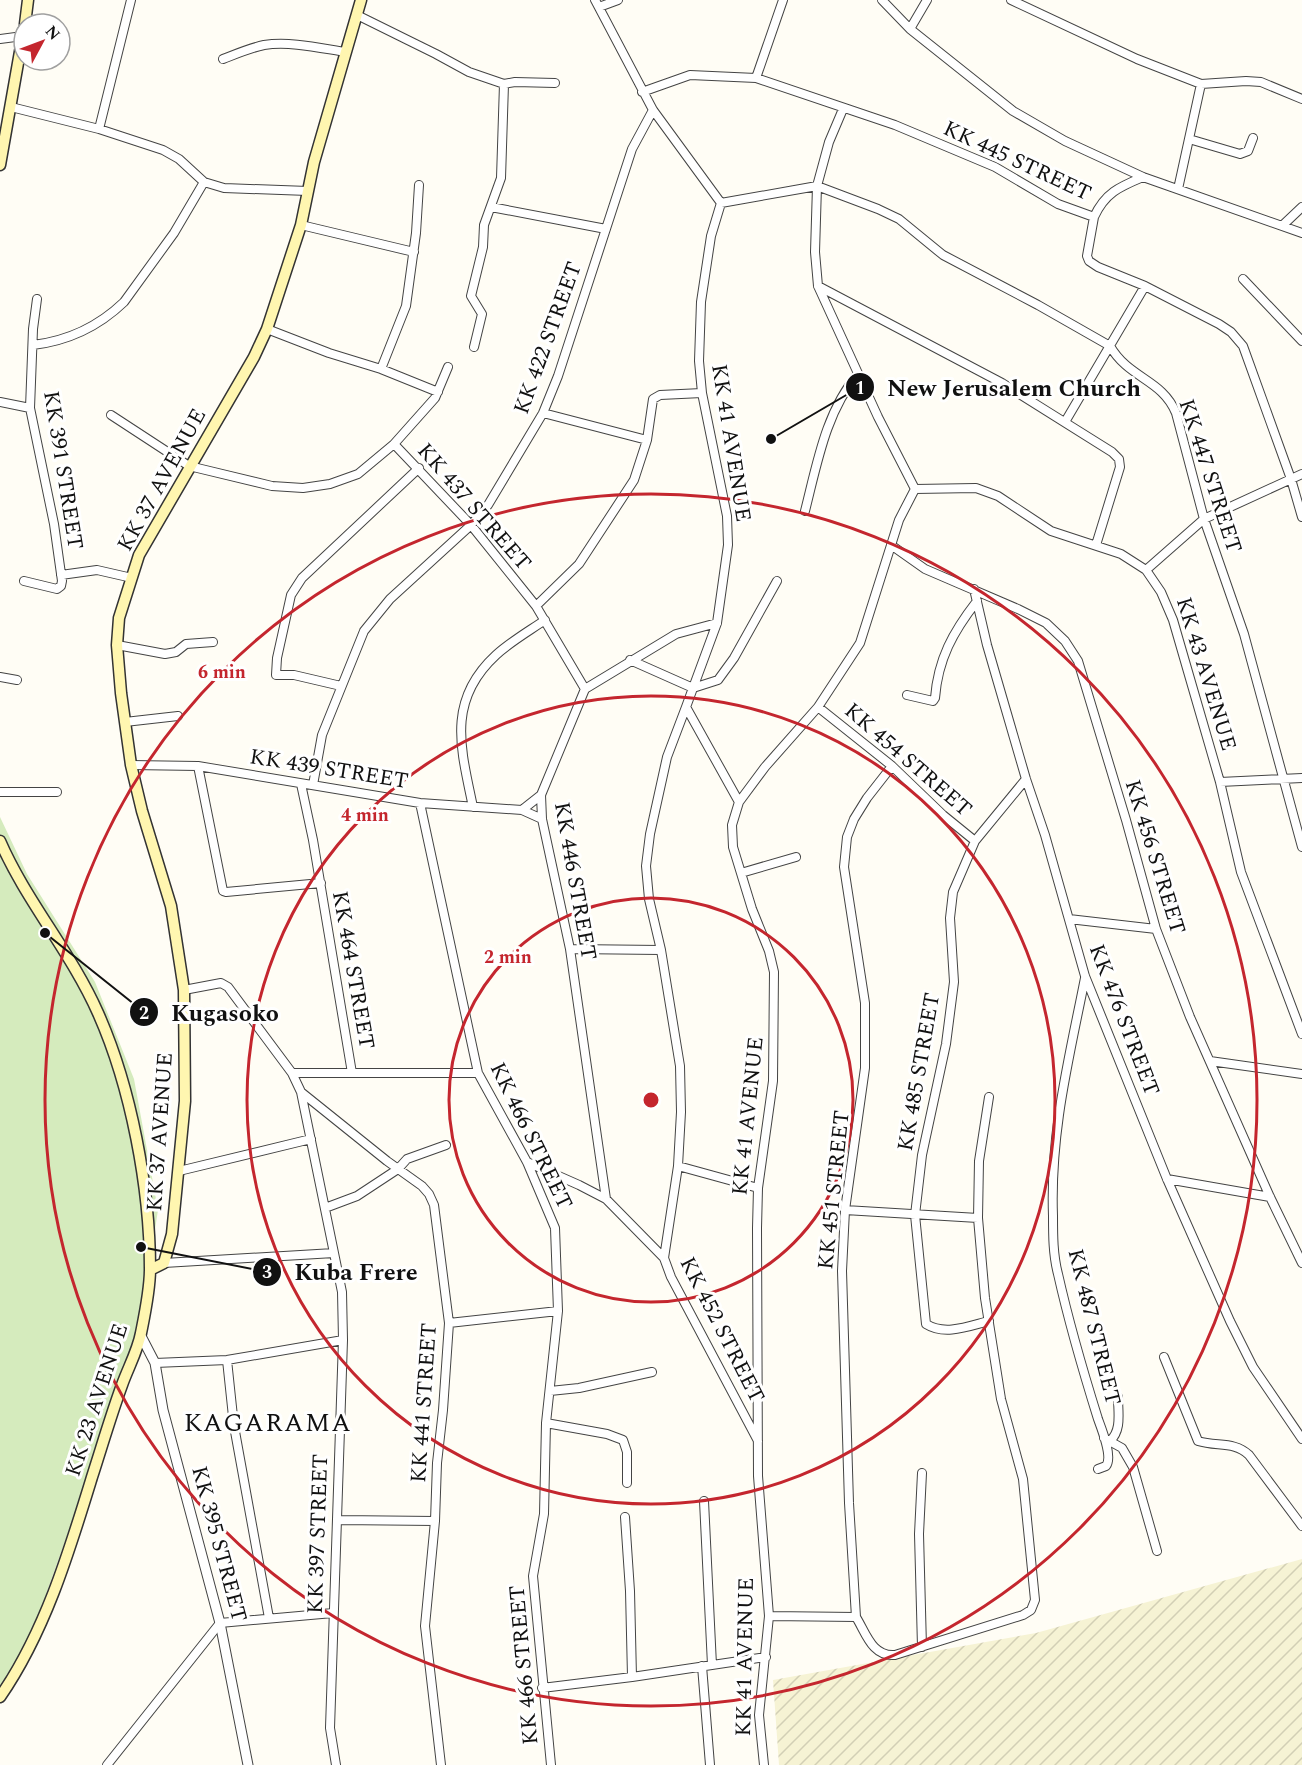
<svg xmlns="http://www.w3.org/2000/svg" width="1302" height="1765" font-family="Spectral,serif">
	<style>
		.farmland { fill: url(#farmland-furrows) }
		.grass { fill: #d5ebbd }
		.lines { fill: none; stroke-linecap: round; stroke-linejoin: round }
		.minor-casing { stroke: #444; stroke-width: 10 }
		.tertiary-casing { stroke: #444; stroke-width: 11 }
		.secondary-casing { stroke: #333; stroke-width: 13 }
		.minor { stroke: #fff; stroke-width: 8 }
		.tertiary { stroke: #fff; stroke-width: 9 }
		.secondary { stroke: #fff6b0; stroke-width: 10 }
		.ring { fill: none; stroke: #c4262e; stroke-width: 3 }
		.labels { text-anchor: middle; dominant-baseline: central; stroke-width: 6; stroke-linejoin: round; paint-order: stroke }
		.street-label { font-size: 22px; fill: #111; stroke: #fff }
		.quarter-label { font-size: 26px; letter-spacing: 1.5px; fill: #111; stroke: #fff }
		.centre { fill: #c4262e; stroke: #fff; stroke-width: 3 }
		.ring-label { font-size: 18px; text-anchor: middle; font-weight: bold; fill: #c4262e; stroke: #fff; stroke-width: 6; stroke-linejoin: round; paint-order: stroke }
		.leader { fill: none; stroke: #111; stroke-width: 2 }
		.callout-dot { fill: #111; stroke: #fff; stroke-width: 2 }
		.mark-label { font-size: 18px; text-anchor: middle; font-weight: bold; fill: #fff }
		.callout-label { font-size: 24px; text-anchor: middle; font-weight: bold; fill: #111; stroke: #fff; stroke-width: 6; stroke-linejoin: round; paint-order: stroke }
	</style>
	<defs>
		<pattern id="farmland-furrows" width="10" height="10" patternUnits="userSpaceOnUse" patternTransform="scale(1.5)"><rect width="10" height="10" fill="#f6f3d4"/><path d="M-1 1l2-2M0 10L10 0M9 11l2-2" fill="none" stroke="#d2cfb5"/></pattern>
	</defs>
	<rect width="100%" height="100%" fill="#fffdf5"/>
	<path class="farmland" d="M1302 1559V1765H779L773 1680 1036 1633Z"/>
	<path class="grass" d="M0 817 27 874 95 982 134 1079 158 1210 139 1334 28 1645 0 1687Z"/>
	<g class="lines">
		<g class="minor-casing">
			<path id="minor" d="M595 0 653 110 721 203 711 236 701 302 699 361 702 393 727 516 728 545 717 623 686 707 739 802 732 825 733 847 752 909 769 951 774 972 773 1081 758 1188 757 1228 758 1476 769 1616 759 1715 764 1765
				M882 0 910 29 1013 111 1065 141 1143 177 1302 233
				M1011 0 1137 59 1201 84 1246 81 1261 82 1302 99
				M599 7 618 0
				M357 15 436 54 469 72 504 84 501 178 484 225 483 247 471 296 482 314 474 347
				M910 29 927 0
				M0 39 23 36
				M223 59C236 54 250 48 264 45 290 41 320 48 346 52
				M756 78 783 0
				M504 84 515 82 555 83
				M642 92 690 75 756 78 895 125 995 167 1058 204 1094 217 1087 256 1089 261 1098 267 1145 286 1219 324 1231 332 1243 346 1291 479 1302 517
				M11 107 99 129 163 150 179 159 204 182
				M843 109 829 142 817 186 815 252 818 286 878 417 915 489
				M99 129 131 0
				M1189 139 1240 154 1248 151 1253 138
				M1178 189 1201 84
				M721 203 817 186 878 209 899 219 943 255 1038 305 1110 346C1129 379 1162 379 1176 413L1204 519 1244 634 1302 847
				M491 207 606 229
				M1094 217C1105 193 1119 187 1143 177
				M301 225 414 252
				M1283 225 1302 207
				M1243 279 1302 341
				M818 286 1002 383 1112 452 1119 459 1120 467 1096 545
				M267 329 329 353 381 369 438 392
				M33 345C67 341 99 326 124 302L174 233 204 182 224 188 308 191
				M381 369 406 306 416 233 419 185
				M0 402 30 408
				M543 413 647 440
				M111 415 189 466 272 486 303 488 330 484 358 474 394 444 471 525 536 606 585 689
				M1065 422 1145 286
				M394 444 435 398 448 367
				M805 511C817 464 826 411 858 374
				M891 545 925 569 1018 609 1046 623 1065 641 1078 661 1126 820 1156 929 1190 1017 1270 1197 1302 1263
				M1146 570 1204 519 1302 474
				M61 575 97 570 132 578
				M24 581 57 589 61 586 62 581 54 524 30 408 33 329 37 299
				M974 589 987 645 1026 779 1045 835 1085 976 1167 1179 1230 1321 1253 1367 1302 1439
				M536 606 579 564 634 480 647 440 653 399 660 395 702 393
				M117 645 165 654 176 652 186 644 213 642
				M630 660 693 688 718 680 734 658 777 581
				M0 677 17 680
				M341 686 294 675H276L277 658 291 595 302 578 419 468
				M907 695 933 701 935 698C938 659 953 632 977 601
				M818 707 892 766 943 815 975 841
				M125 722 178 716
				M131 765 198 766 420 803 522 810 542 819
				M198 766 223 891 226 892 321 883
				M1220 782 1302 778
				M301 784 313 840 352 1073
				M313 785 322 735 364 631 390 599 471 525 488 505 543 413 558 376 632 149 653 110
				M0 792H57
				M739 802 765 767 818 707 860 643 899 520 915 489 976 488 998 496 1051 531 1121 554 1146 570 1161 592 1173 620 1220 782 1241 872 1302 1034
				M420 803 478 1073 527 1162 555 1228 558 1311 546 1423 544 1514 533 1576 551 1765
				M473 807C461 749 446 701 496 655 510 642 529 631 545 620
				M522 810 541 795
				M741 873 796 857
				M1069 919 1156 929
				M570 949 661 950
				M1085 978C1069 1059 1050 1132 1053 1216 1053 1235 1053 1255 1058 1274 1069 1323 1083 1371 1098 1419 1102 1430 1113 1457 1106 1466L1098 1469
				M184 990 221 983 228 987 292 1073 301 1092 387 1161 422 1186 429 1194 434 1205 449 1323 443 1410 437 1463 435 1521 425 1626 441 1765
				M1210 1061 1302 1074
				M292 1073H478
				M301 1092 342 1292 343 1340 330 1728 336 1765
				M527 1162 579 1185 606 1199 664 1258 671 1277 758 1441
				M678 1166 758 1188
				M179 1171 311 1139
				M1167 1179 1270 1197
				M606 1199 570 949 542 819 541 795 585 689 676 634 717 623
				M325 1208 357 1196 398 1169 407 1159 446 1145
				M845 1210 978 1218
				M664 1258 678 1166 681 1112 680 1066 661 950 649 899 646 866 650 834 667 757 686 707
				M164 1263 334 1253
				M989 1321C969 1326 945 1336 926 1324L915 1215 922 1155 946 1044 954 982 950 918 953 892 975 841 1026 779
				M449 1323 558 1311
				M1164 1357 1198 1441C1217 1447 1234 1441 1249 1455L1302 1526
				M227 1360 234 1426 269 1618
				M155 1363 227 1360 343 1340
				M550 1391 579 1388 652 1372
				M546 1423 607 1434 623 1440 627 1452V1483
				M1104 1438 1122 1448 1133 1467 1157 1551
				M1110 1441C1122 1430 1118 1413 1118 1397
				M922 1473 919 1534 922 1647
				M704 1501 712 1665
				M625 1517 630 1591 632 1677
				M338 1520 435 1521
				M769 1616 856 1617 849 1503 842 1271 845 1210 865 1068V1003L844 867 847 837 854 819 867 798 892 766
				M856 1617C866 1633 872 1657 895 1655L1023 1615 1031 1610 1035 1600 1023 1479 1001 1399 985 1298 978 1218 979 1161 989 1097
				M702 1666 710 1765
				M542 1688 632 1677 766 1657
				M107 1765 220 1623 333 1613"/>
		</g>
		<g class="tertiary-casing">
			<path id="tertiary" d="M141 1336 155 1363 163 1410 220 1623 248 1765"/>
		</g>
		<g class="secondary-casing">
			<path id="secondary" d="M25 24 28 0
				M0 165 24 29
				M0 841C26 901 71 952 98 1013 131 1087 150 1188 150 1269 150 1290 145 1313 141 1333 138 1350 128 1368 122 1385 111 1415 102 1446 92 1477 69 1552 45 1632 0 1697
				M150 1270 164 1263 172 1234 185 1101 184 990 171 906 142 811 131 765 121 693 117 645 119 618 139 555 254 357 267 329 301 225 314 162 361 0"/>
		</g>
		<use href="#minor" class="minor"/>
		<use href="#tertiary" class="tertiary"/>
		<use href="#secondary" class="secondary"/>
	</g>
	<g class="ring">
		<circle cx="651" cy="1100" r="202"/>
		<circle cx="651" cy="1100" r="404"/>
		<circle cx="651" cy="1100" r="606"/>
	</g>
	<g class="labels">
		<g class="street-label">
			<text transform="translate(1017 161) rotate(25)">KK 445 STREET</text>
			<text transform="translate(548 338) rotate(-70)">KK 422 STREET</text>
			<text transform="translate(731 443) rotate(81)">KK 41 AVENUE</text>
			<text transform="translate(63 470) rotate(81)">KK 391 STREET</text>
			<text transform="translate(1210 476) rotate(72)">KK 447 STREET</text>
			<text transform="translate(162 480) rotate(-61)">KK 37 AVENUE</text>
			<text transform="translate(474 507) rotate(49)">KK 437 STREET</text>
			<text transform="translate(1206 674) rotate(73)">KK 43 AVENUE</text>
			<text transform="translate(908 760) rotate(41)">KK 454 STREET</text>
			<text transform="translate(329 769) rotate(9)">KK 439 STREET</text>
			<text transform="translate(1155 857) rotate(73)">KK 456 STREET</text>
			<text transform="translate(575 881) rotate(80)">KK 446 STREET</text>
			<text transform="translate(353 970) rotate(80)">KK 464 STREET</text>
			<text transform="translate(1124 1020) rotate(69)">KK 476 STREET</text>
			<text transform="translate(919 1072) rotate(-80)">KK 485 STREET</text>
			<text transform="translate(748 1116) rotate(-84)">KK 41 AVENUE</text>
			<text transform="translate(160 1132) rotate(-86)">KK 37 AVENUE</text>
			<text transform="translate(531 1136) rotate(64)">KK 466 STREET</text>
			<text transform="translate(834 1190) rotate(-84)">KK 451 STREET</text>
			<text transform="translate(1094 1327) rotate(76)">KK 487 STREET</text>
			<text transform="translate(722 1330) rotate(63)">KK 452 STREET</text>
			<text transform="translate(97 1400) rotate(-72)">KK 23 AVENUE</text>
			<text transform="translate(424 1403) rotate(-86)">KK 441 STREET</text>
			<text transform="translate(318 1534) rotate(-88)">KK 397 STREET</text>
			<text transform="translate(219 1544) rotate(75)">KK 395 STREET</text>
			<text transform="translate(745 1657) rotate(-89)">KK 41 AVENUE</text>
			<text transform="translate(524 1665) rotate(-95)">KK 466 STREET</text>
		</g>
		<g class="quarter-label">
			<text x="268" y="1423">KAGARAMA</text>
		</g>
	</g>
	<circle cx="651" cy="1100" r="9" class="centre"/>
	<g class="ring-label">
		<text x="222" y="678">6 min</text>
		<text x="365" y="821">4 min</text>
		<text x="508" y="963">2 min</text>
	</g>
	<path class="leader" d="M771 439L860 387M45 933L144 1012M141 1247L267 1272"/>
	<g class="callout-dot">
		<circle cx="771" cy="439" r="6"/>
		<circle cx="45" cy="933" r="6"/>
		<circle cx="141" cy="1247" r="6"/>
		<circle cx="860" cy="387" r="15"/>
		<circle cx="144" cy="1012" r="15"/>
		<circle cx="267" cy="1272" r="15"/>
	</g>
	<g class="mark-label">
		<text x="860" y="394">1</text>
		<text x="144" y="1019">2</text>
		<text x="267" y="1278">3</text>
	</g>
	<g class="callout-label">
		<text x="1014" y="396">New Jerusalem Church</text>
		<text x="225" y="1021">Kugasoko</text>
		<text x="356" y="1280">Kuba Frere</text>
	</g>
	<g transform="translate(42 42) rotate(49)"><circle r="28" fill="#ffffff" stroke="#a0a0a0" stroke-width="1.5"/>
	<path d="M0-4.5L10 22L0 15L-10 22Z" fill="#c4262e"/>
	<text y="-9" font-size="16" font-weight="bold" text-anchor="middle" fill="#111111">N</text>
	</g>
</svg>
